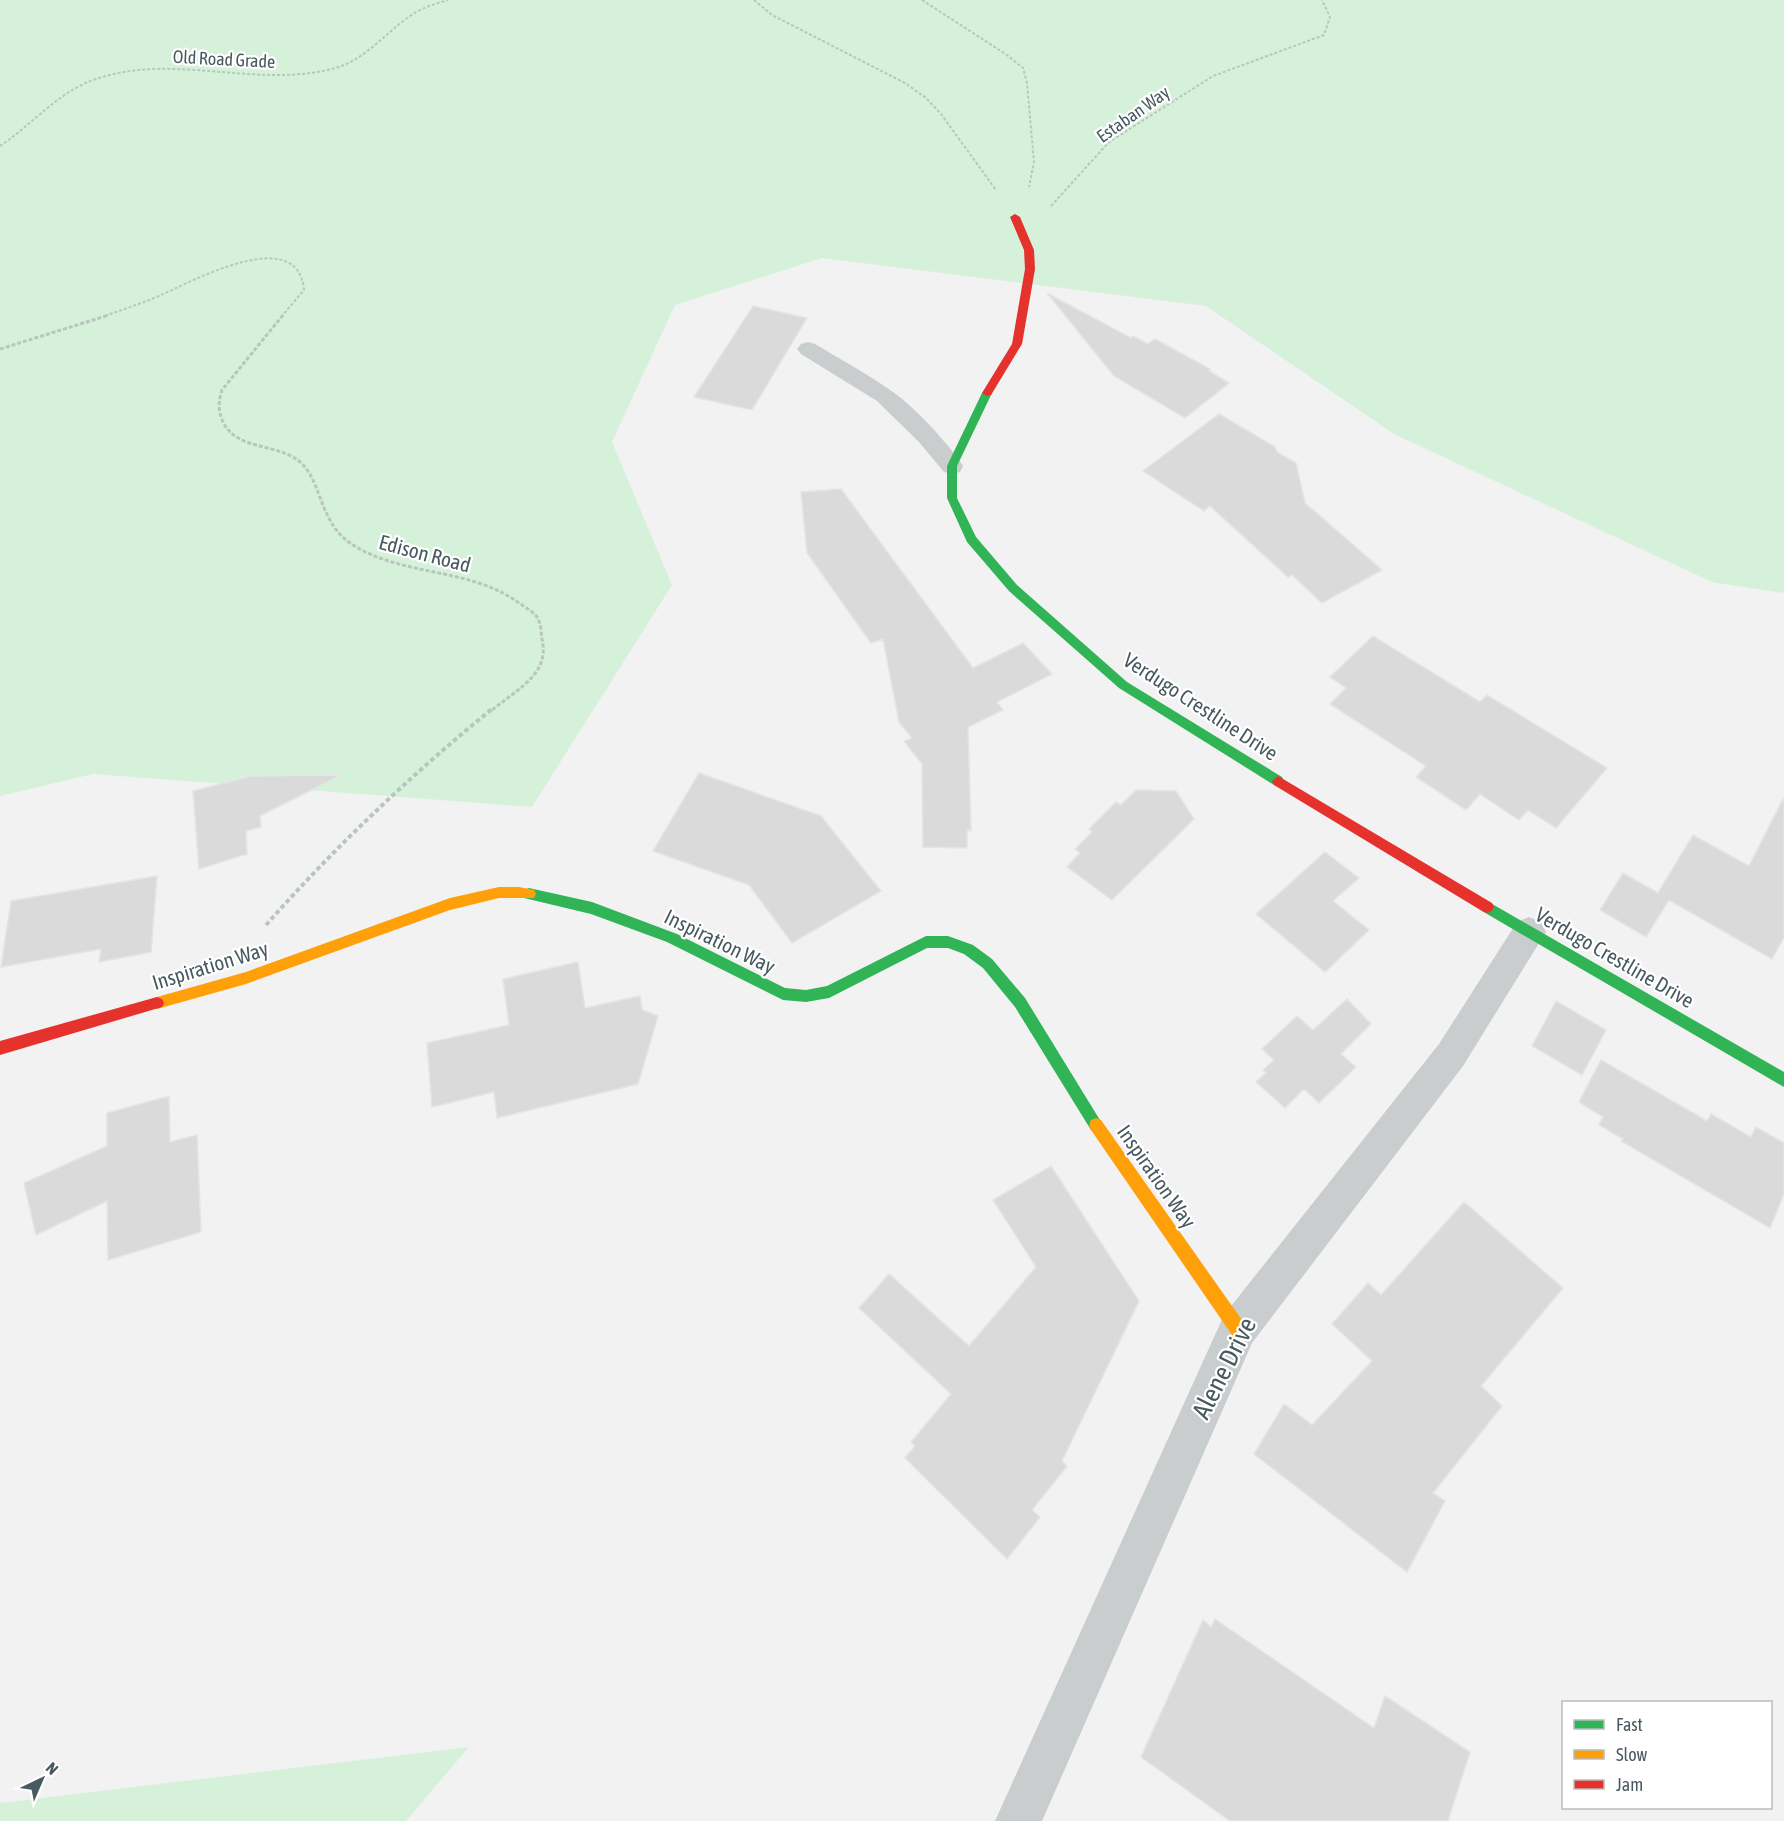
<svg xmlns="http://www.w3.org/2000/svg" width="1784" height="1821" font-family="'Asap Condensed',sans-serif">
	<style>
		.green { fill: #d6f1da }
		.building { fill: #dadadb; stroke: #e3e4e5; stroke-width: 1.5 }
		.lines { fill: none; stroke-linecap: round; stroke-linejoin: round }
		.path-far2 { stroke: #b8c6be; stroke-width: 2; stroke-dasharray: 3 2; stroke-linecap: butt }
		.path-far1 { stroke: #b8c6be; stroke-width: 3; stroke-dasharray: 4 2; stroke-linecap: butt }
		.path { stroke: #b8c6be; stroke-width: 4; stroke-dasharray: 4.5 3; stroke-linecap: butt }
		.lane { fill: #c9cdce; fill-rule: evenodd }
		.street { fill: #c9cdce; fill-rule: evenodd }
		.fast { fill: #30b455; fill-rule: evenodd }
		.slow { fill: #ff9f0a; fill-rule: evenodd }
		.jam { fill: #e5322d; fill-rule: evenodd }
		.labels { text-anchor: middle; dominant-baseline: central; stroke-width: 4.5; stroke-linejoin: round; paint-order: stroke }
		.far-street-label { font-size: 18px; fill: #485a5f; stroke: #fff }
		.street-label { font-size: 21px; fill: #485a5f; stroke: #fff }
		.near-street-label { font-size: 26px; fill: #485a5f; stroke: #fff }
	</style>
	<rect width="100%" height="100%" fill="#f2f2f2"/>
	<path class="green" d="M0 0H1784V593L1712 582 1394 434 1206 306 822 258 675 305 612 442 672 585 532 807 93 774 0 796Z
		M469 1747 406 1821H0V1803Z"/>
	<path class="building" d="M1047 293 1131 338 1133 336 1148 344 1155 339 1210 369 1209 371 1229 383 1185 418 1114 376Z
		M753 306 807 318 752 410 694 397Z
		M1219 414 1275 447 1277 452 1296 463 1305 503 1382 570 1322 603 1292 575 1288 577 1210 506 1204 511 1143 471Z
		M841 489 973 668 1023 643 1052 674 997 702 1003 710 968 727 971 831 967 830V848L923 847 922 764 904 741 912 738 899 722 883 639 871 643 807 553 801 492Z
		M1373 636 1480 702 1487 695 1607 768 1556 828 1528 810 1519 820 1480 794 1466 810 1416 777 1426 766 1330 704 1346 688 1330 677Z
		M699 773 821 816 881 891 792 943 749 885 653 851Z
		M341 775 260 816 261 827 246 831 247 854 199 869 193 791 252 776Z
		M1136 790 1176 791 1194 819 1112 900 1067 867 1080 853 1075 849 1092 832 1089 829 1116 802 1121 805Z
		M1784 797V937L1772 959 1669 900 1646 937 1600 910 1623 873 1658 893 1693 835 1749 866Z
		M1325 852 1359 878 1333 901 1369 930 1325 972 1256 914Z
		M157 876 151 952 99 962 101 949 1 967 11 901Z
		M578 962 585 1008 640 996 642 1010 658 1016 638 1084 497 1118 494 1092 432 1107 427 1043 509 1025 503 979Z
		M1347 999 1371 1024 1341 1054 1356 1067 1319 1103 1304 1089 1285 1108 1256 1082 1266 1073 1263 1070 1274 1060 1262 1049 1297 1016 1313 1030Z
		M1556 1001 1606 1030 1582 1075 1532 1046Z
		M1601 1060 1707 1121 1711 1114 1751 1137 1756 1127 1784 1143V1194L1770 1228 1621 1141 1623 1139 1599 1125 1603 1117 1579 1102Z
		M169 1096 170 1142 197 1135 201 1232 108 1260 107 1201 36 1235 24 1183 107 1146V1113Z
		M1051 1166 1139 1301 1062 1461 1067 1466 1032 1510 1040 1517 1007 1559 905 1458 915 1446 911 1442 951 1394 859 1308 889 1274 969 1346 1036 1267 993 1200Z
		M1464 1202 1563 1288 1481 1386 1502 1406 1433 1493 1445 1501 1407 1572 1254 1454 1284 1404 1312 1425 1372 1361 1332 1324 1368 1283 1381 1295Z
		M1215 1619 1374 1728 1385 1696 1470 1752 1448 1821H1230L1141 1757 1203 1620 1211 1627Z"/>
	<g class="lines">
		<path class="path-far2" d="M754 0 772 15 905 83 926 98 941 114 996 190
			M922 0 1007 55 1023 68 1027 83 1034 162 1029 187
			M0 146C30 126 55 96 88 82 167 50 251 89 332 69 368 60 387 29 418 11 428 6 438 3 448 0
			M1051 206 1109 142 1213 76 1324 35 1330 17 1322 0
			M105 316C124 309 143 303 161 295 193 281 298 223 304 290L282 316"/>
		<path class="path-far1" d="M283 315 222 390C219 399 218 408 221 417 232 449 268 443 293 457 324 474 315 521 353 545 404 577 470 567 519 603 525 607 532 611 537 617 541 623 541 632 542 639 545 653 543 664 533 676 522 689 504 700 491 711
			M0 349 109 315"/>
		<path class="path" d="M266 925C335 847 412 774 492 709"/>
		<path class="lane" d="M808 342 815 344C840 359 866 373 890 390 911 403 950 445 963 466L960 472 952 474 944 472 919 442 877 401 801 354 797 349 801 344Z"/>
		<path class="street" d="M1529 917 1541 922 1546 932 1463 1066 1252 1343 1042 1821H995L1224 1315 1439 1044 1517 922Z"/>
		<path class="fast" d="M987 390 992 393 957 466V498L976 537 1017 585 1127 682 1282 777 1284 781 1282 785H1274L1119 688 1009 591 967 542 947 498V466L982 393Z
			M529 888 592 902 677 934 785 988 806 990 827 986 926 936H948L973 945 992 959 1025 998 1103 1125 1101 1130 1096 1132 1091 1130 1015 1007 983 968 964 954 948 948H927L829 998 806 1002 783 1000 667 942 591 914 524 898 522 894 524 890Z
			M1487 901 1784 1072V1087L1482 911 1480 907 1482 903Z"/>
		<path class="slow" d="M499 887H519L534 890 536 894 534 898H499L450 910 246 984 157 1009 152 1007 150 1003 152 999 157 997 246 972 450 898Z
			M1096 1118 1101 1120 1244 1323 1246 1329 1244 1335 1238 1337 1232 1335 1091 1130 1089 1125 1091 1120Z"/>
		<path class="jam" d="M1015 214 1020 217 1034 250 1035 269 1022 344 991 395 987 396 982 393 1012 344 1025 269 1024 250 1010 217Z
			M1278 776 1492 903 1494 907 1492 911 1487 913 1482 911 1274 785 1272 781Z
			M157 997 162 999 164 1003 162 1007 0 1055V1041Z"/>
	</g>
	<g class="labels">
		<g class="far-street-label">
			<text transform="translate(224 59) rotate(3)">Old Road Grade</text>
			<text transform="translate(1133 114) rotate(-35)">Estaban Way</text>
		</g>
		<g class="street-label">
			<text transform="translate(425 553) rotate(15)">Edison Road</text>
			<text transform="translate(1201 706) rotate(33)">Verdugo Crestline Drive</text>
			<text transform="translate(720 941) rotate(26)">Inspiration Way</text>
			<text transform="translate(1615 957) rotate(30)">Verdugo Crestline Drive</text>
			<text transform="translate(210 965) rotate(-17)">Inspiration Way</text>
			<text transform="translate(1157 1176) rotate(55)">Inspiration Way</text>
		</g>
		<g class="near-street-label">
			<text transform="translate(1224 1368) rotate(-63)">Alene Drive</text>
		</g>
	</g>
	<rect x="1562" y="1701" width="210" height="108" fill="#ffffff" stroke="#b6bdbf" stroke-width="1.5"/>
	<rect x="1574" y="1720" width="30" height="9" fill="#30b455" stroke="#b6bdbf" stroke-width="1.5"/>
	<text x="1616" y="1731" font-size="18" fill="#485a5f">Fast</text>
	<rect x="1574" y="1750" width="30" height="9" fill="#ff9f0a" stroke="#b6bdbf" stroke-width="1.5"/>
	<text x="1616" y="1761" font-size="18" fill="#485a5f">Slow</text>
	<rect x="1574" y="1780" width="30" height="9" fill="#e5322d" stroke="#b6bdbf" stroke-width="1.5"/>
	<text x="1616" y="1791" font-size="18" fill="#485a5f">Jam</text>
	<g transform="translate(42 1779) rotate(44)" stroke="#ffffff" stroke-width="4.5" paint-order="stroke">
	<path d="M0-4.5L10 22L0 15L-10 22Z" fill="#485a5f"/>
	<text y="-9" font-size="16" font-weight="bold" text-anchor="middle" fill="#485a5f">N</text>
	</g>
</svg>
